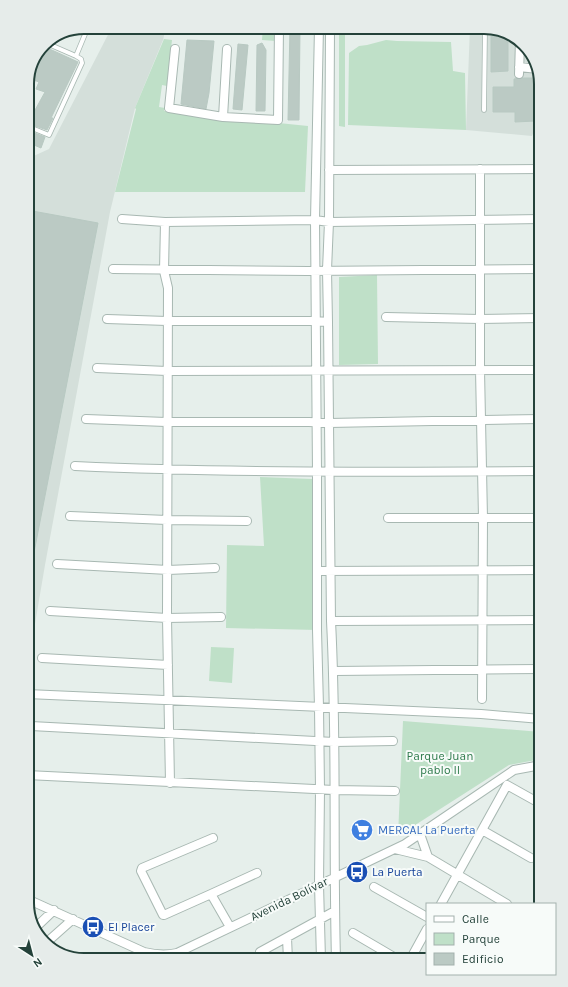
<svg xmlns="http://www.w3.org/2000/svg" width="568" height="987" font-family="Karla,sans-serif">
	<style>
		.built { fill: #d4dfda }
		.green { fill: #bfe0c8 }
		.building { fill: #bbcac4; stroke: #b8c9c2 }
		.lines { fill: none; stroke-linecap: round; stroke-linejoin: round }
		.lane-casing { stroke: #a8b8b2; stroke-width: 5.5 }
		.street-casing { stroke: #a8b8b2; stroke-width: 10 }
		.lane { stroke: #fff; stroke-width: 4 }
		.street { stroke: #fff; stroke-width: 8 }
		.labels { text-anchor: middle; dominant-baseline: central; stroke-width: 4; stroke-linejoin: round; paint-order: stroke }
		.park-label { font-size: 12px; fill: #2d7a4b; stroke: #f7fbf9 }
		.shop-label { font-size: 12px; fill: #366cbe; stroke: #f7fbf9; text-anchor: start }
		.transit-label { font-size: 12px; fill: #164399; stroke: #f7fbf9; text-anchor: start }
		.street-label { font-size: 12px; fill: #24423a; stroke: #f7fbf9 }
		.rim { fill: none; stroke: #24423a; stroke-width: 2 }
	</style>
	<rect width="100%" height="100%" fill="#e6efeb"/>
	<path class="built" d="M112 27H166L163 40 135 108 110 212 45 565 27 671V159L49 149Z
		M470 27H488L516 37 535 59 541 84V114L532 136 466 130Z"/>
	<path class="green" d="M263 27H276V41L262 40Z
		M339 27H345V127L339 126Z
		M164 39 172 40 167 86 162 85 159 107 165 108 164 111 308 126 305 192H115L136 109 135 108Z
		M386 40 397 41 451 42 453 71 465 73 466 130 348 125 349 53 359 46 367 45Z
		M377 275 378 364 339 365V277Z
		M260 477 312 479 317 630 226 628 227 545 264 546Z
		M211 647 234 648 232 683 209 681Z
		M403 721 541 732V759L509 765 398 836Z"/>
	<path class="building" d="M290 27H300L299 120H288Z
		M491 35H508V71L491 72Z
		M187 40 214 41 209 93 206 109 181 104Z
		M262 43 266 50 265 111H256L257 45Z
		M238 44 248 45 242 110 233 109Z
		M43 46 78 62 51 118H53L47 130 27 123V109L34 112 45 92 36 89 39 82 28 78Z
		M522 78H534L535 121 515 122V112H493V87H514V79Z
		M27 130 45 137 41 148 27 142Z
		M27 210 98 223 30 573H27Z"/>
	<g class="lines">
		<g class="lane-casing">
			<path id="lane" d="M76 56 88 27
				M484 110 485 27
				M27 126 49 135 82 63 81 59 76 56 46 43"/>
		</g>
		<g class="street-casing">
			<path id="street" d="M319 27 315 220 317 472V630L319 707 320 790 319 884 321 960
				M330 27 329 222 327 270 328 322 331 621C337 734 333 847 336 960
				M175 49 169 108 223 117 278 120 279 27
				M519 67 538 69
				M519 74 520 41
				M223 117 227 49
				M480 169V370L483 518 482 699
				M329 170 541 169
				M122 219 165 222 315 220 329 222 541 219
				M165 222 164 271 168 288 167 618 170 783
				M113 269 308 271 541 269
				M386 317 480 319 541 318
				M107 319 167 321H315L328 322
				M97 368 167 371 541 370
				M86 419 166 422H309L329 423 541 419
				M75 466C231 473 386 472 541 471
				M70 516 167 520 247 521
				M388 518H541
				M57 564 168 570 215 568
				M317 571 541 570
				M50 611 167 618 221 617
				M331 621 541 620
				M42 658 168 665
				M334 671 541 669
				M27 694 481 714 541 719
				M31 726 334 742 393 741
				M27 775 334 790 395 791
				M482 830 531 858
				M420 834 428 857
				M213 838 142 868 141 871 163 915H164L211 894 230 927
				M395 849 428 857 507 904
				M374 887 427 917
				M211 894 257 873
				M27 899 144 952C156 955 165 956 177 953L405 844 514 770 541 765
				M441 904 507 785 541 804
				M34 929 54 910
				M353 933 399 960
				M287 938 288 960
				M46 943 73 919
				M260 952 335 911
				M410 960 427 929"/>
		</g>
		<use href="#lane" class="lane"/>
		<use href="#street" class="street"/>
	</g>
	<defs>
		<g id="supermarket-disc" transform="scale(1.15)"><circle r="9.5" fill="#3f7fe0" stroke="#f7fbf9"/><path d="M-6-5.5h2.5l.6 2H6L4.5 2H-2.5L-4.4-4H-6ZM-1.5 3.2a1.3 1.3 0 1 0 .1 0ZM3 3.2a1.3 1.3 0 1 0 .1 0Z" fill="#fff"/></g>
		<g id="bus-disc" transform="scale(1.15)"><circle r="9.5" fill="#1a4fb4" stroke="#f7fbf9"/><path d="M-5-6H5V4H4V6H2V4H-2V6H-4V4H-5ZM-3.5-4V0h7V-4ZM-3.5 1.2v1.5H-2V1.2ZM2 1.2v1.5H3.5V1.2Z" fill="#fff"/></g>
	</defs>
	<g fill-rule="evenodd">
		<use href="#supermarket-disc" x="362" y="830"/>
		<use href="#bus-disc" x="357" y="872"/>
		<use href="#bus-disc" x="93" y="927"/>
	</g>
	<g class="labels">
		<g class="park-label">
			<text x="440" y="756">Parque Juan<tspan x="440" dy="14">pablo II</tspan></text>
		</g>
		<g class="shop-label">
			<text x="378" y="830">MERCAL La Puerta</text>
		</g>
		<g class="transit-label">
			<text x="372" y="872">La Puerta</text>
			<text x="108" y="927">El Placer</text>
		</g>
		<g class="street-label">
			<text transform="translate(289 899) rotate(-26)">Avenida Bolívar</text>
		</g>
	</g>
	<path d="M0 0H568V987H0ZM84 34H484A50 50 0 0 1 534 84V903A50 50 0 0 1 484 953H84A50 50 0 0 1 34 903V84A50 50 0 0 1 84 34Z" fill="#e6ecea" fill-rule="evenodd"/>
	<path class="rim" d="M84 34H484A50 50 0 0 1 534 84V903A50 50 0 0 1 484 953H84A50 50 0 0 1 34 903V84A50 50 0 0 1 84 34Z"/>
	<rect x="426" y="903" width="130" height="72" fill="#f7fbf9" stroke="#a3b1ad"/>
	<rect x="434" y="916" width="20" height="6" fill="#ffffff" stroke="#a3b1ad"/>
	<text x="462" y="923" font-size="12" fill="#24423a">Calle</text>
	<rect x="434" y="933" width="20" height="12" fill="#bfe0c8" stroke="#a3b1ad"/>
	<text x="462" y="943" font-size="12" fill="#24423a">Parque</text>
	<rect x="434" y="953" width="20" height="12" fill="#bbcac4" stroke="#a3b1ad"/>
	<text x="462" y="963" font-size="12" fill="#24423a">Edificio</text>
	<g transform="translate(32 955) rotate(144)" stroke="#f7fbf9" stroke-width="3" paint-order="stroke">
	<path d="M0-3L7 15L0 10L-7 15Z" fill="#24423a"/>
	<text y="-6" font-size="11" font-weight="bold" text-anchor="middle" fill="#24423a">N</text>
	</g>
</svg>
